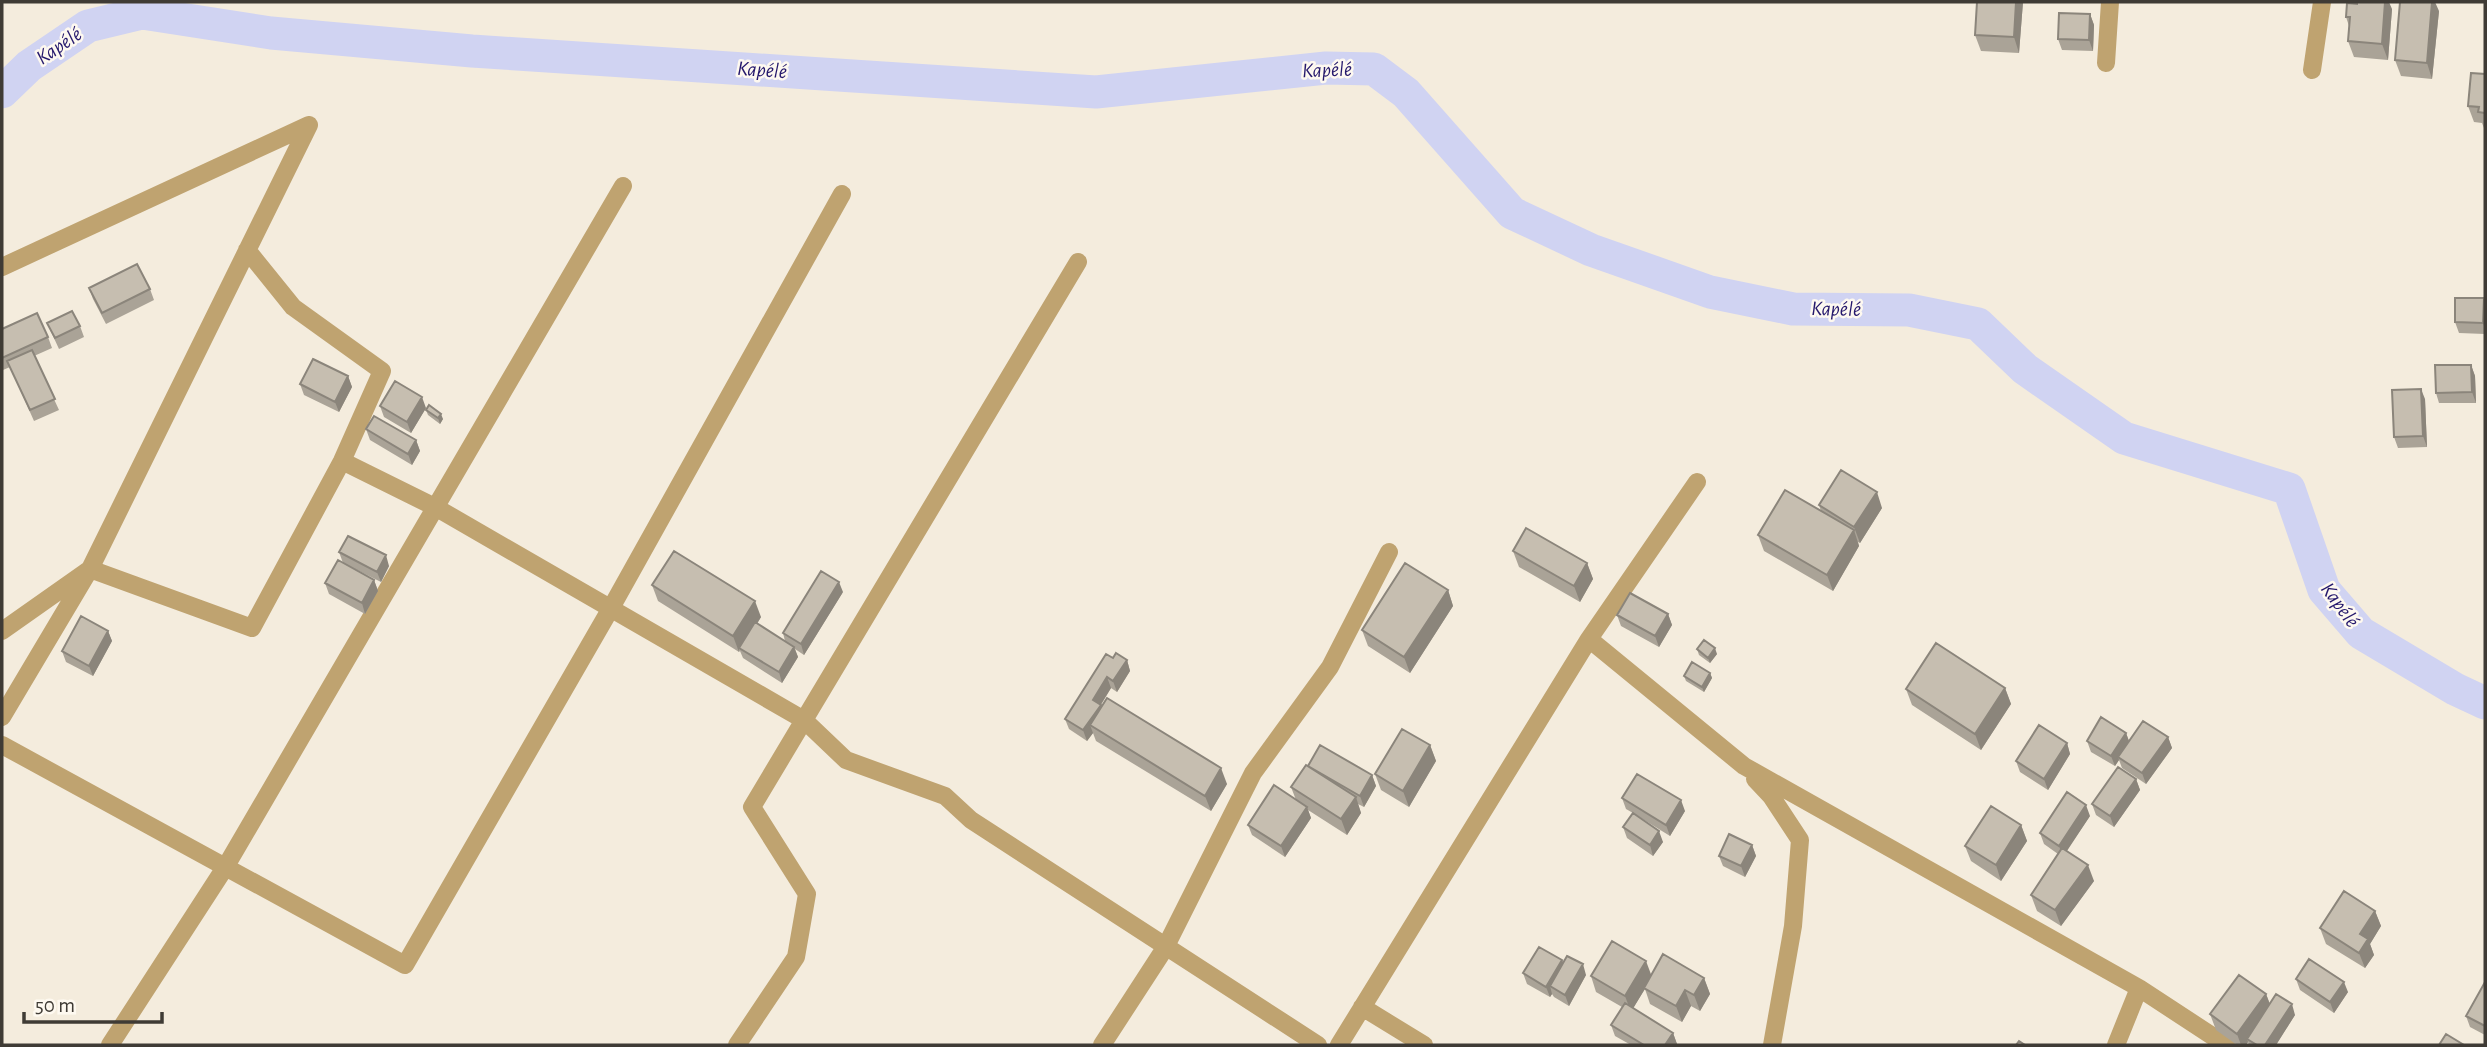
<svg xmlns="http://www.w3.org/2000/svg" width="2487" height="1047" font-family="'Alegreya Sans',sans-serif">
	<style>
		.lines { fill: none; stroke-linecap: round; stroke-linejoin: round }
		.river { stroke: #d0d3f2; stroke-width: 33 }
		.street { stroke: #bfa370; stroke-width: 18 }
		.wall { fill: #aaa397 }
		.shaded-wall { fill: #8b857b }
		.building { fill: #c6beb0; stroke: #8b857b; stroke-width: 2 }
		.labels { text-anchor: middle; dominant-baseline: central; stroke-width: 5; stroke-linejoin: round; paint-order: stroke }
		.water-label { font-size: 21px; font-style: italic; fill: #25186c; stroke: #fef9f0 }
	</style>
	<rect width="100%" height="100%" fill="#f4ecdd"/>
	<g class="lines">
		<path class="river" d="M2 92 29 66 88 26 142 13 271 33 472 51 1096 92 1326 68 1374 69 1406 93 1512 213 1591 250 1710 292 1793 309 1909 310 1978 324 2025 369 2124 438 2289 489 2324 590 2361 633 2455 689 2485 703"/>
		<path class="street" d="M2106 63 2110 2
			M2312 70 2322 2
			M2 267 309 125
			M342 461 435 507 804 720 846 760 945 796 971 820 1318 1045
			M2 631 90 569 252 628 342 461 382 371 293 307 247 250
			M1589 639 1744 766 2139 988 2226 1045
			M2 717 90 569 309 125
			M2 745 405 965 611 608 842 194
			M1755 779 1771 796 1800 840 1793 926 1772 1045
			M1362 1007 1424 1045
			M110 1045 226 866 623 186
			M737 1045 796 957 807 894 752 807 1078 262
			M1102 1045 1165 948 1253 773 1330 667 1389 552
			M1339 1045 1589 639 1697 482
			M2116 1045 2139 988"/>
	</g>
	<path class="wall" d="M2023 2 2019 53 1981 51 1975 35Z
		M2392 9 2388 60 2354 57 2348 41 2349 26 2346 17Z
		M2439 11 2432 79 2401 76 2395 60Z
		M2090 14 2094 25 2093 51 2062 50 2058 39Z
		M2485 74V128H2484L2482 123 2474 122 2468 106Z
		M89 288 150 289 154 300 106 324 93 299Z
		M2485 303V334L2459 333 2455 322Z
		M47 323 80 326 84 337 59 349Z
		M2 329 48 337 52 348 34 356 59 410 34 421 10 367 3 370 2 367Z
		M2471 365 2475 376 2476 403H2439L2436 393Z
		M348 376 352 387 339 412 304 395 300 384Z
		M2425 399 2427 447 2398 448 2394 437Z
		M380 406 426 408 411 433 384 417Z
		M426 410 443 419 440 424 428 415Z
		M366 429 416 440 420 451 412 465 370 440Z
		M1819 505 1882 508 1860 543 1858 542 1859 546 1833 591 1764 551 1758 535 1821 511Z
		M1513 551 1587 563 1593 579 1580 602 1519 567Z
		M339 552 389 566 381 582 343 563Z
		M374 580 378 591 365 614 329 594 325 583Z
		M652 585 761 617 757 624 785 641 783 633 843 592 804 655 795 649 798 657 782 683 743 658 740 651 739 652 658 601Z
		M1448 590 1453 606 1410 673 1368 646 1362 630Z
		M1668 614 1672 625 1659 647 1621 626 1617 615Z
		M108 631 112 641 93 676 66 662 62 651Z
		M1697 649 1717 654 1710 663 1699 655Z
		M1113 658 1127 660 1130 671 1117 692 1111 688 1101 705 1102 706 1227 784 1211 811 1096 741 1093 733 1087 741 1069 729 1065 719Z
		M1710 673 1712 678 1704 692 1686 681 1684 676Z
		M2005 688 2011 704 1981 750 1912 705 1906 689Z
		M2126 733 2129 741 2168 737 2172 748 2146 784 2122 768 2119 760 2115 766 2091 752 2087 741Z
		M2067 743 2070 754 2048 790 2020 772 2016 761Z
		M1430 745 1436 761 1409 807 1381 790 1375 774Z
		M1308 766 1372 775 1376 786 1364 807 1358 804 1361 813 1347 835 1308 810 1311 818 1285 857 1252 835 1248 825 1296 800 1291 787Z
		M2136 779 2140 790 2114 827 2096 815 2092 804Z
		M1622 798 1685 811 1670 836 1633 813 1663 842 1653 856 1627 838 1623 827 1633 813 1626 809Z
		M2090 816 2066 851 2094 881 2061 926 2037 911 2031 895 2058 854 2044 844 2040 833Z
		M2021 825 2027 841 2001 881 1971 861 1965 846Z
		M1752 845 1756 856 1745 877 1723 866 1719 856Z
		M2375 911 2381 926 2370 944 2374 955 2365 968 2326 944 2320 928Z
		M1562 960 1563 963 1586 975 1569 1006 1554 997 1552 994 1550 997 1527 984 1523 973Z
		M1651 975 1704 978 1710 994 1700 1011 1691 1006 1682 1022 1650 1004 1645 989 1633 1008 1673 1033 1677 1044 1676 1045H1631L1615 1036 1611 1025 1622 1007 1596 992 1591 976Z
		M2296 979 2348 992 2334 1013 2300 990Z
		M2485 982V1035L2470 1027 2466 1016Z
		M2266 994 2270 1004 2295 1015 2276 1045H2249L2248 1042 2246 1045H2237L2216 1030 2210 1014Z"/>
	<path class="shaded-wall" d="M2016 2H2023L2019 53 2014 37Z
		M2385 2H2389L2392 9 2388 60 2382 44Z
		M2432 2H2435L2439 11 2432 79 2427 63Z
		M2090 14 2094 25 2093 51 2089 40Z
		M2484 298 2485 303V329L2483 323Z
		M2471 365 2475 376 2476 403 2472 392Z
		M348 376 352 387 339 412 335 402Z
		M2421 389 2425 399 2427 447 2423 436Z
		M422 397 426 408 411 433 407 422Z
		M441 414 443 419 440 424 438 418Z
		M416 440 420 451 412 465 408 454Z
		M1877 492 1882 508 1860 543 1854 527Z
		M1854 530 1859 546 1833 591 1827 575Z
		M386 555 389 566 381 582 377 572Z
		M1587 563 1593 579 1580 602 1574 586Z
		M374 580 378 591 365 614 362 603Z
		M839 582 843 592 804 655 801 644Z
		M1448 590 1453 606 1410 673 1404 657Z
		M755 601 761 617 741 649 739 648V652L733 636Z
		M1668 614 1672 625 1659 647 1655 636Z
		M108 631 112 641 93 676 89 666Z
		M794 647 798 657 782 683 779 672Z
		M1715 648 1717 654 1710 663 1708 658Z
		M1127 660 1130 671 1117 692 1113 681Z
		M1710 673 1712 678 1704 692 1702 687Z
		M1107 677 1111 688 1098 709 1101 705 1105 715 1090 725 1093 733 1087 741 1083 730 1093 700Z
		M2005 688 2011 704 1981 750 1975 734Z
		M2126 733 2130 744 2118 757 2119 760 2115 766 2111 756Z
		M2168 737 2172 748 2146 784 2142 773Z
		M2067 743 2070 754 2048 790 2044 779Z
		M1430 745 1436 761 1409 807 1403 791Z
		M1221 768 1227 784 1211 811 1205 796Z
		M1372 775 1376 786 1364 807 1360 796Z
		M2136 779 2140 790 2114 827 2110 816Z
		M1356 797 1361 813 1347 835 1341 819Z
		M1681 800 1685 811 1670 836 1666 825Z
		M2086 805 2090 816 2063 857 2059 846Z
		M1307 807 1311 818 1285 857 1281 846Z
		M2021 825 2027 841 2001 881 1996 865Z
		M1659 831 1663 842 1653 856 1650 845Z
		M1752 845 1756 856 1745 877 1741 866Z
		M2088 865 2094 881 2061 926 2055 910Z
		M2375 911 2381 926 2370 944 2374 955 2365 968 2359 953 2360 934Z
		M1562 960 1566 971 1550 986 1552 994 1550 997 1546 987Z
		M1646 961 1652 977 1631 1012 1625 996Z
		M1583 964 1586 975 1569 1006 1565 995Z
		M1704 978 1710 994 1700 1011 1694 995Z
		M2344 982 2348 992 2334 1013 2330 1002Z
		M1685 990 1691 1006 1682 1022 1676 1006Z
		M2266 994 2272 1010 2247 1039 2248 1042 2246 1045H2241L2237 1034Z
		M2292 1004 2295 1015 2276 1045H2265Z
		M1673 1033 1677 1044 1676 1045H1665Z"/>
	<path class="building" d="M1977 2H2016L2014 37 1975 35Z
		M2357 2H2385L2382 44 2348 41 2350 17H2346L2347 3 2357 4Z
		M2400 2H2432L2427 63 2395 60Z
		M2059 13 2090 14 2089 40 2058 39Z
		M2471 73 2485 74V113L2478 112 2479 107 2468 106Z
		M137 264 150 289 102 313 89 288Z
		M2455 298H2484L2483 323 2455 322Z
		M72 311 80 326 55 338 47 323Z
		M37 313 48 337 2 358V329Z
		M32 350 55 399 30 410 7 361Z
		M313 359 348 376 335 402 300 384Z
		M2435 365H2471L2472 392 2436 393Z
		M395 381 422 397 407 422 380 406Z
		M2421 389 2423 436 2394 437 2392 390Z
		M429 405 441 414 438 418 426 410Z
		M374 416 416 440 408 454 366 429Z
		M1841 470 1877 492 1854 527 1819 505Z
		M1785 490 1854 530 1827 575 1758 535Z
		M1526 528 1587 563 1574 586 1513 551Z
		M348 536 386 555 377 572 339 552Z
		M674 551 755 601 733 636 652 585Z
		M338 560 374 580 362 603 325 583Z
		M1405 563 1448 590 1404 657 1362 630Z
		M821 571 839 582 801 644 783 633Z
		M1630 593 1668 614 1655 636 1617 615Z
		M81 616 108 631 89 666 62 651Z
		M755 622 794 647 779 672 739 648Z
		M1704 640 1715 648 1708 658 1697 649Z
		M1936 643 2005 688 1975 734 1906 689Z
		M1116 653 1127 660 1113 681 1107 677 1093 700 1101 705 1083 730 1065 719 1106 654 1113 658Z
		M1692 662 1710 673 1702 687 1684 676Z
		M1107 698 1221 768 1205 796 1090 725Z
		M2101 717 2126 733 2111 756 2087 741Z
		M2143 721 2168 737 2142 773 2118 757Z
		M2039 725 2067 743 2044 779 2016 761Z
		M1402 729 1430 745 1403 791 1375 774Z
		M1320 745 1372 775 1360 796 1308 766Z
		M1306 765 1356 797 1341 819 1291 787Z
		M2118 767 2136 779 2110 816 2092 804Z
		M1637 774 1681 800 1666 825 1622 798Z
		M1274 785 1307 807 1281 846 1248 825Z
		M2067 792 2086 805 2059 846 2040 833Z
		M1991 806 2021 825 1996 865 1965 846Z
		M1633 813 1659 831 1650 845 1623 827Z
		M1729 834 1752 845 1741 866 1719 856Z
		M2062 848 2088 865 2055 910 2031 895Z
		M2344 891 2375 911 2360 934 2368 939 2359 953 2320 928Z
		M1612 941 1646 961 1625 996 1591 976Z
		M1539 947 1562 960 1546 987 1523 973Z
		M1663 954 1704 978 1694 995 1685 990 1676 1006 1644 988Z
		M1567 956 1583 964 1565 995 1550 986Z
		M2309 959 2344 982 2330 1002 2296 979Z
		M2239 975 2266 994 2237 1034 2210 1014Z
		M2485 982V1026L2466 1016Z
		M2276 994 2292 1004 2265 1045H2257L2247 1039Z
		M1625 1003 1673 1033 1665 1045H1644L1611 1025Z
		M2446 1034 2464 1045H2439Z
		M2019 1041 2025 1045H2016Z"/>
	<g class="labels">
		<g class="water-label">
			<text transform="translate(59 46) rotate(-34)">Kapélé</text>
			<text transform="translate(762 70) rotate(4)">Kapélé</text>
			<text transform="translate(1327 70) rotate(-2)">Kapélé</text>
			<text transform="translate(1836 309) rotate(1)">Kapélé</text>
			<text transform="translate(2340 605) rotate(54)">Kapélé</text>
		</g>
	</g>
	<rect width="2487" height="1047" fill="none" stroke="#3f3b35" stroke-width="7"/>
	<path d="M24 1012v10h138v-10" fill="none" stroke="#3f3b35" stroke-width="3.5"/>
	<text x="35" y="1012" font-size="21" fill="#3f3b35" stroke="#fef9f0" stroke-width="5" paint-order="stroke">50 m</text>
</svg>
